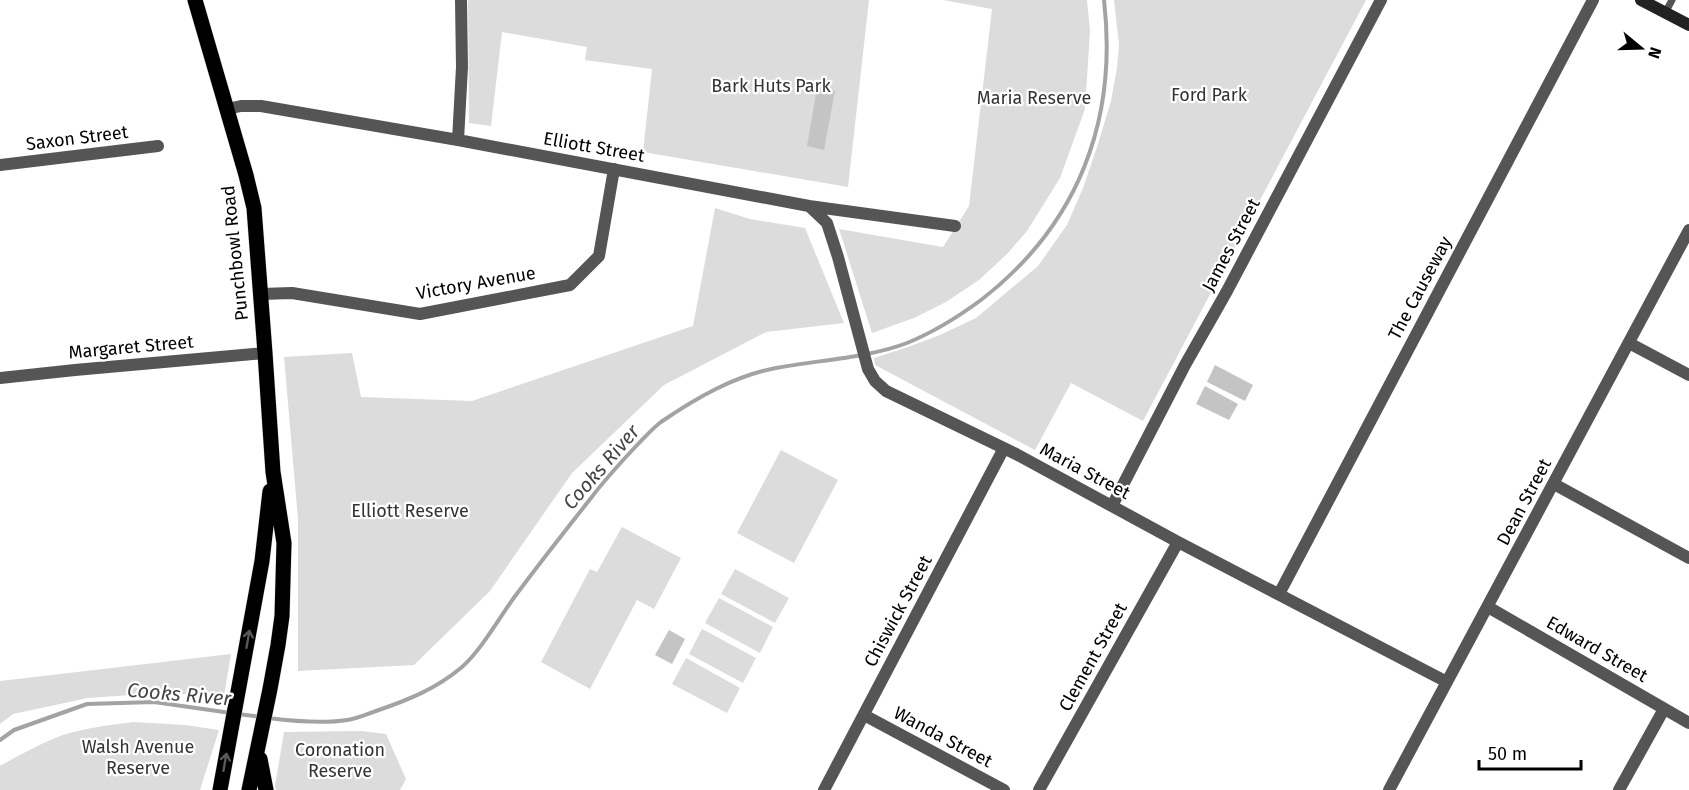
<svg xmlns="http://www.w3.org/2000/svg" width="1689" height="790" font-family="'Fira Sans',sans-serif">
	<style>
		.green { fill: #dcdcdc }
		.lines { fill: none; stroke-linecap: round; stroke-linejoin: round }
		.stream { stroke: #a3a3a3; stroke-width: 4 }
		.building { fill: #c4c4c4 }
		.primary-casing { stroke: #dbdbdb; stroke-width: 16 }
		.service { stroke: #555; stroke-width: 7 }
		.minor { stroke: #555; stroke-width: 12 }
		.secondary { stroke: #222; stroke-width: 12 }
		.primary { stroke: #000; stroke-width: 15 }
		.oneway { stroke: #595959 }
		.labels { text-anchor: middle; dominant-baseline: central; stroke-width: 4.5; stroke-linejoin: round; paint-order: stroke }
		.park-label { font-size: 18px; fill: #333; stroke: #fff }
		.street-label { font-size: 18px; fill: #000; stroke: #fff }
		.water-label { font-size: 20px; font-style: italic; fill: #444; stroke: #fff }
	</style>
	<rect width="100%" height="100%" fill="#fff"/>
	<path class="green" d="M468 0H869L848 187 643 152 652 69 585 60 587 47 502 32 491 126 469 123Z
		M943 0H1087L1090 31 1085 109 1060 178 1027 231 1007 254 979 280 946 302 914 318 872 333 839 229 943 247 969 206 992 9Z
		M1114 0H1366L1143 421 1071 383 1035 450 875 365 874 358 908 347 940 335 976 318 1038 266 1067 225 1083 188 1098 144 1111 101 1117 68 1119 44Z
		M715 208 750 219 805 228 844 323 766 332 664 385 572 473 490 591 414 665 298 671V519L284 357 352 353 361 397 472 401 693 326Z
		M781 450 838 480 794 563 737 533Z
		M622 527 681 558 654 609 637 600 590 689 541 662 590 569 597 572Z
		M735 569 789 598 775 623 721 594Z
		M719 598 773 627 760 653 705 623Z
		M702 629 756 658 743 683 689 654Z
		M231 654 224 696 161 693 88 698 13 714 0 724V681Z
		M686 658 740 688 727 713 672 684Z
		M133 722 185 725 219 730 200 790H0V766C20 755 41 743 63 735 86 728 110 725 133 722Z
		M361 731 386 734 406 779 400 790H276L275 786 284 732Z"/>
	<g class="lines">
		<path class="stream" d="M238 714 261 717
			M268 718C292 721 323 724 347 720 357 719 367 714 376 711 408 700 436 689 462 667 481 650 498 620 513 599 538 565 565 531 591 498 606 478 622 461 639 443 646 436 653 428 661 422 696 398 734 376 776 368 818 360 868 358 907 343 934 332 958 317 981 300 1078 225 1118 121 1104 0
			M0 740 14 730 87 704 154 702 231 713"/>
	</g>
	<path class="building" d="M817 88 835 91 824 150 807 146Z
		M1215 365 1253 385 1245 401 1207 382Z
		M1205 386 1238 404 1229 420 1196 404Z
		M669 630 685 639 672 664 655 655Z"/>
	<g class="lines">
		<g class="primary-casing">
			<path id="primary" d="M195 0 246 175 254 208 265 353 273 472 284 543 282 616 278 645 270 689 249 790
				M260 759 266 790
				M220 790 262 561 270 491"/>
		</g>
		<path class="service" d="M1665 13 1672 0"/>
		<path class="minor" d="M227 109 241 106H261L458 140 809 206 955 226
			M458 140 462 67 461 0
			M0 165 158 146
			M809 206 827 223 838 257 868 369 875 381 886 391 1016 454 1178 542 1447 682
			M261 294 292 293 420 314 570 285 599 256 614 169
			M1629 343 1689 375
			M0 378 75 370 265 353
			M1554 484 1689 558
			M1112 506 1185 365 1227 291 1381 0
			M1279 594 1593 0
			M1488 607 1689 723
			M864 715 1004 790
			M824 790 1004 448
			M1039 790 1178 542
			M1389 790 1689 230
			M1619 790 1664 709"/>
		<path class="secondary" d="M1641 0 1689 25"/>
		<use href="#primary" class="primary"/>
	</g>
	<defs><path id="oneway-shaft" d="M-6 0H5M1.5-3L5.5 0L1.5 3" fill="none" stroke-width="1.6" stroke-linecap="round" stroke-linejoin="round" transform="scale(1.5)"/></defs>
	<g class="oneway">
		<use href="#oneway-shaft" transform="translate(248 639) rotate(-80)"/>
		<use href="#oneway-shaft" transform="translate(225 762) rotate(-80)"/>
	</g>
	<g class="labels">
		<g class="park-label">
			<text x="771" y="86">Bark Huts Park</text>
			<text x="1209" y="95">Ford Park</text>
			<text x="1034" y="98">Maria Reserve</text>
			<text x="410" y="511">Elliott Reserve</text>
			<text x="138" y="747">Walsh Avenue<tspan x="138" dy="21">Reserve</tspan></text>
			<text x="340" y="750">Coronation<tspan x="340" dy="21">Reserve</tspan></text>
		</g>
		<g class="street-label">
			<text transform="translate(77 138) rotate(-7)">Saxon Street</text>
			<text transform="translate(594 147) rotate(10)">Elliott Street</text>
			<text transform="translate(1231 245) rotate(-62)">James Street</text>
			<text transform="translate(235 253) rotate(-96)">Punchbowl Road</text>
			<text transform="translate(476 283) rotate(-10)">Victory Avenue</text>
			<text transform="translate(1420 288) rotate(-62)">The Causeway</text>
			<text transform="translate(131 347) rotate(-5)">Margaret Street</text>
			<text transform="translate(1085 471) rotate(28)">Maria Street</text>
			<text transform="translate(1524 502) rotate(-62)">Dean Street</text>
			<text transform="translate(898 611) rotate(-62)">Chiswick Street</text>
			<text transform="translate(1597 649) rotate(30)">Edward Street</text>
			<text transform="translate(1093 657) rotate(-61)">Clement Street</text>
			<text transform="translate(943 737) rotate(28)">Wanda Street</text>
		</g>
		<g class="water-label">
			<text transform="translate(601 467) rotate(-49)">Cooks River</text>
			<text transform="translate(179 694) rotate(5)">Cooks River</text>
		</g>
	</g>
	<g transform="translate(1641 48) rotate(109)" stroke="#ffffff" stroke-width="4.5" paint-order="stroke">
	<path d="M0-4.5L10 22L0 15L-10 22Z" fill="#000000"/>
	<text y="-9" font-size="16" font-weight="bold" text-anchor="middle" fill="#000000">N</text>
	</g>
	<path d="M1479 760v9h102v-9" fill="none" stroke="#000000" stroke-width="3"/>
	<text x="1488" y="760" font-size="18" fill="#000000" stroke="#ffffff" stroke-width="4.5" paint-order="stroke">50 m</text>
</svg>
